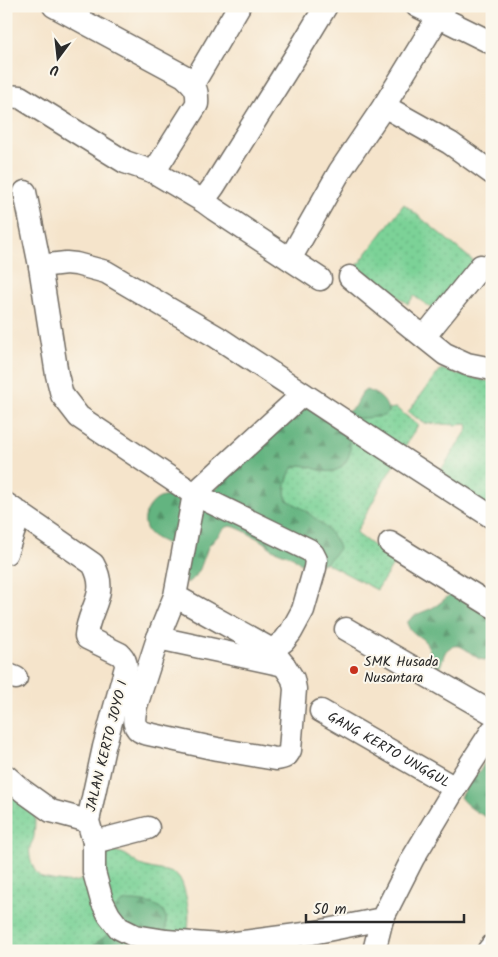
<svg xmlns="http://www.w3.org/2000/svg" width="498" height="957" font-family="Kalam,sans-serif">
	<style>
		.grass { fill: url(#grass-dots); stroke: #537e61 }
		.forest { fill: url(#forest-firs); stroke: #487056 }
		.lines { fill: none; stroke-linecap: round; stroke-linejoin: round }
		.minor-casing { stroke: #726c63; stroke-width: 25 }
		.minor { stroke: #fff; stroke-width: 22 }
		.poi-dot { fill: #c8321e; stroke: #fbf7ec; stroke-width: 2 }
		.labels { text-anchor: middle; dominant-baseline: central; stroke-width: 4; stroke-linejoin: round; paint-order: stroke }
		.poi-label { font-size: 14px; fill: #2b2b2b; stroke: #fbf7ec; text-anchor: start }
		.street-label { font-size: 14px; fill: #2b2b2b; stroke: #fbf7ec }
	</style>
	<defs>
		<pattern id="grass-dots" width="8" height="8" patternUnits="userSpaceOnUse" patternTransform="scale(1.25)"><rect width="8" height="8" fill="#7bd297"/><path d="M2 2h.1M6 6h.1" fill="none" stroke="#6ab482" stroke-width="1.8" stroke-linecap="round"/></pattern>
		<pattern id="forest-firs" width="22" height="20" patternUnits="userSpaceOnUse" patternTransform="scale(1.25)"><rect width="22" height="20" fill="#64b480"/><path d="M5 1l3.5 6h-7zM16 11l3.5 6h-7z" fill="#539369"/></pattern>
	</defs>
	<rect width="100%" height="100%" fill="#fbf7ec"/>
	<filter id="ink" filterUnits="userSpaceOnUse"><feTurbulence type="fractalNoise" baseFrequency=".02" numOctaves="2"/><feDisplacementMap in="SourceGraphic" scale="10" xChannelSelector="R" yChannelSelector="G"/><feConvolveMatrix kernelMatrix="1 2 1 2 8 2 1 2 1" color-interpolation-filters="sRGB"/></filter>
	<filter id="wash" filterUnits="userSpaceOnUse"><feTurbulence type="fractalNoise" baseFrequency=".0096" numOctaves="4" result="noise"/><feDisplacementMap in="SourceGraphic" scale="20" xChannelSelector="R" yChannelSelector="G"/><feGaussianBlur stdDeviation="1.12" result="paint"/><feColorMatrix in="noise" values="0 0 0 0 0 0 0 0 0 0 0 0 0 0 0 0 0 1.4 0 .05"/><feComposite in="paint" operator="in"/></filter>
	<g filter="url(#wash)">
		<rect width="100%" height="100%" fill="#f5e4cb"/>
		<path class="grass" d="M404 204 477 264 436 311 414 296 408 304 357 266Z
			M441 369 464 376 492 382V511L437 476 468 429 467 424 456 425 424 423 408 412Z
			M396 408 418 425 384 481 356 533 395 562 377 590 326 563 308 512 287 500C284 493 285 488 287 481 294 450 318 475 333 471 338 470 343 466 346 462L342 432 354 419 388 413V409Z
			M12 795 35 812C35 819 35 828 34 836 34 840 31 843 30 847 28 857 33 872 42 878 54 880 69 885 81 880 91 869 106 845 124 854 131 857 136 864 143 866 153 870 169 870 177 875 183 879 187 900 188 907 190 916 188 925 188 934L168 939 160 908 144 902 105 937 97 942 94 946 93 951H6V818L11 810Z"/>
		<path class="forest" d="M366 390C377 393 388 401 388 413L384 416 354 419 342 432C349 439 351 443 350 452 349 457 346 462 342 466 340 468 336 471 332 471 316 475 294 450 287 481 285 488 284 493 287 500 294 504 302 507 308 513 319 521 337 536 339 549L326 563 306 566 301 564 293 557 272 549 264 542 244 531 235 527 230 526 225 528 208 547 200 569 195 577 187 583 174 549C166 541 150 539 146 528 140 514 155 493 171 497 176 498 179 503 183 507L207 498 295 402 342 416 354 407 362 393Z
			M452 593 492 616V661C488 661 484 660 480 659 470 655 460 639 448 649 443 653 443 661 440 667 434 667 431 666 427 662V657L430 653C427 635 411 637 407 623 413 614 422 613 432 608 439 605 445 598 452 593Z
			M492 748V819C480 815 467 807 460 797L472 777 480 771Z
			M134 901C143 902 162 903 165 915 167 918 166 923 166 927 166 935 166 943 165 951H93C95 940 107 939 111 929 114 922 112 912 118 906 122 901 128 901 134 901Z"/>
	</g>
	<g filter="url(#ink)">
		<g class="lines">
			<g class="minor-casing">
				<g id="minor">
					<path d="M54 6 184 76C195 86 198 89 197 104L154 172"/>
					<path d="M417 6 492 43"/>
					<path d="M193 84 239 6"/>
					<path d="M6 96 20 97 125 162 154 172 203 201 214 209 320 279"/>
					<path d="M384 106 450 143 492 173"/>
					<path d="M25 192 40 266 57 375 62 395 79 417 194 494 309 550 313 554 316 560 315 568 303 610 291 632 284 641 272 650"/>
					<path d="M203 201 214 186 300 49 326 6"/>
					<path d="M290 259 340 171 384 106 445 6"/>
					<path d="M40 266 66 263 76 264 106 272 217 337 396 455 492 517"/>
					<path d="M350 277 410 326 445 354 467 364 492 369"/>
					<path d="M424 337 481 266"/>
					<path d="M6 504 93 564C110 594 88 608 86 636L87 638 120 654C124 658 126 661 126 667L104 747 88 821 94 842V872L102 901 109 915 119 928 135 936 166 941 220 945 312 933 382 919 413 858 455 788 492 731"/>
					<path d="M390 543 492 606"/>
					<path d="M6 553 20 513"/>
					<path d="M175 596 272 650 284 665 293 679 295 689 290 750C287 757 284 758 276 759L217 749 144 733C131 728 134 717 136 706L158 638 175 596 194 494 303 394"/>
					<path d="M346 629 492 713"/>
					<path d="M158 638 284 665"/>
					<path d="M6 674 16 678"/>
					<path id="s1" d="M321 711 455 788"/>
					<path d="M6 776 23 791 51 811 88 821"/>
					<path d="M94 842 148 828"/>
					<path d="M374 951 382 919"/>
					<path d="M488 951 492 946"/>
				</g>
			</g>
			<use href="#minor" class="minor"/>
		</g>
	</g>
	<circle class="poi-dot" cx="354" cy="670" r="5"/>
	<g class="labels">
		<g class="poi-label">
			<text x="364" y="662">SMK Husada<tspan x="364" dy="16">Nusantara</tspan></text>
		</g>
		<g class="street-label">
			<text transform="translate(107 746) rotate(-76)">JALAN KERTO JOYO I</text>
			<text stroke="none"><textPath href="#s1" startOffset="78">GANG KERTO UNGGUL</textPath></text>
		</g>
	</g>
	<rect width="498" height="957" fill="none" stroke="#fbf7ec" stroke-width="25"/>
	<g transform="translate(58 58) rotate(195)" stroke="#fbf7ec" stroke-width="4" paint-order="stroke">
	<path d="M0-4L9 19L0 12L-9 19Z" fill="#2b2b2b"/>
	<text y="-8" font-size="14" font-weight="bold" text-anchor="middle" fill="#2b2b2b">U</text>
	</g>
	<path d="M306 914v8h158v-8" fill="none" stroke="#2b2b2b" stroke-width="2.5"/>
	<text x="313" y="914" font-size="15" fill="#2b2b2b" stroke="#fbf7ec" stroke-width="4" paint-order="stroke">50 m</text>
</svg>
